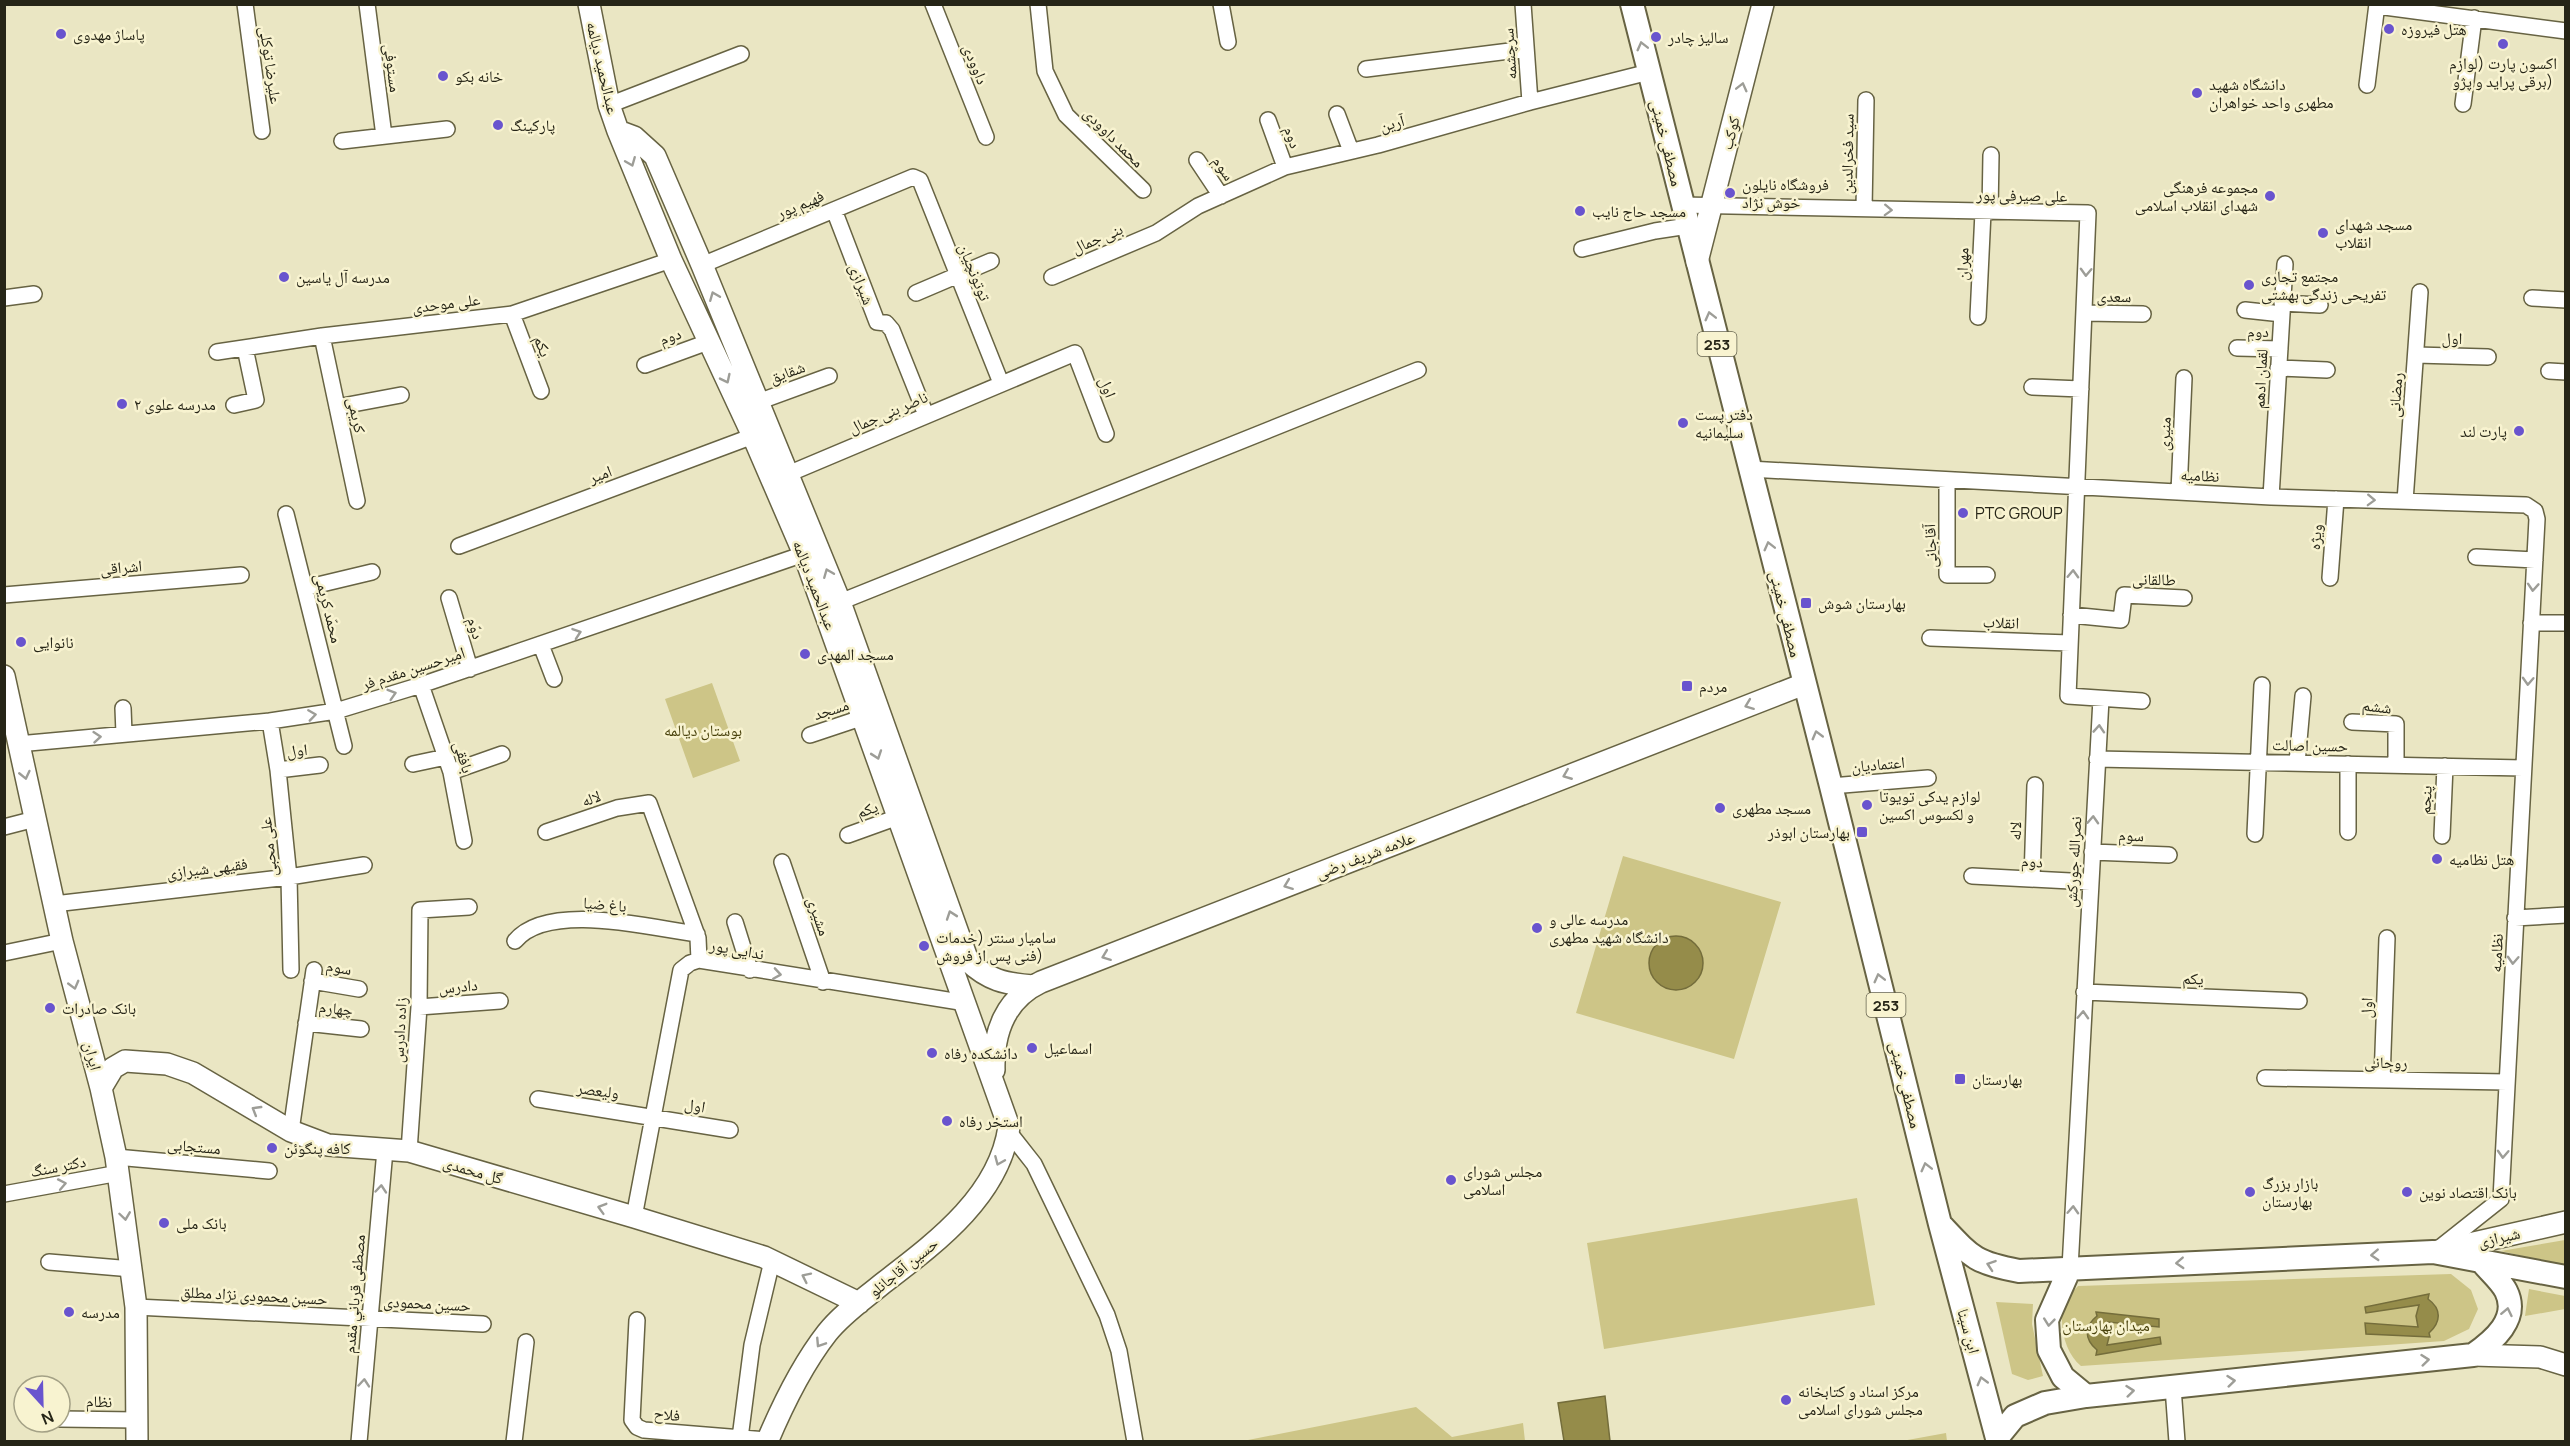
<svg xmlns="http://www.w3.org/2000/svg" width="2570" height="1446" font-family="Manrope,'Noto Naskh Arabic',sans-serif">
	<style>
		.green { fill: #cdc587 }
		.water { fill: #958c4a; stroke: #746d3b; stroke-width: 1.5 }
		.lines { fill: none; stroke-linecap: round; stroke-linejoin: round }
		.street-casing { stroke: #676343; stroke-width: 18 }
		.secondary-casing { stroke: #676343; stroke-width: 24 }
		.primary-casing { stroke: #676343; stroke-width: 26 }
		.street { stroke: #fff; stroke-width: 15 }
		.secondary { stroke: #fff; stroke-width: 21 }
		.primary { stroke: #fff; stroke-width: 22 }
		.oneway { stroke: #9d9d97 }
		.poi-dot { fill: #6954ce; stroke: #f8f3d0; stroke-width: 2 }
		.labels { text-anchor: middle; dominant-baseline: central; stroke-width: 5; stroke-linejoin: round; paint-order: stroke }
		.shield { fill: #f8f3d0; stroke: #65634e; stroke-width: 1.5 }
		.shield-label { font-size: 15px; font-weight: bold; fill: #262517 }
		.poi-label { font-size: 16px; fill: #262517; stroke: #f8f3d0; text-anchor: start }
		.street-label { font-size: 16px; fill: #262517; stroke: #f8f3d0 }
		.park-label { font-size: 16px; fill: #49420c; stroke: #f8f3d0 }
	</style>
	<rect width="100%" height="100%" fill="#eae6c3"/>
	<path class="green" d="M712 683 740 761 693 778 665 699Z
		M1623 856 1781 902 1734 1059 1576 1013Z
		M1857 1198 1875 1305 1604 1349 1587 1243Z
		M2565 1240V1266L2501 1251Z
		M2451 1274 2471 1290 2478 1309 2469 1329 2444 1341 2081 1366C2063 1351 2056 1317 2068 1296 2071 1293 2075 1289 2078 1286Z
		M2529 1289 2565 1296V1309L2525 1316Z
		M1996 1302 2033 1304 2032 1324 2043 1376 2028 1380 2012 1374Z
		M1416 1407 1452 1437 1523 1423 1525 1441H1243Z
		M1946 1433 1947 1441H1902Z"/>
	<path class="water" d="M1649 963a27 27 0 1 1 54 0a27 27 0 1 1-54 0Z
		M2429 1294 2428 1299C2442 1309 2441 1322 2429 1333L2430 1337 2366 1334 2365 1323 2418 1327 2416 1316 2419 1305 2366 1313 2365 1307Z
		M2096 1312 2159 1319V1327L2108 1322 2110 1333 2107 1345 2160 1337 2161 1344 2096 1355 2097 1350C2084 1339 2084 1326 2097 1316Z
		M1605 1396 1610 1441H1564L1558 1403Z"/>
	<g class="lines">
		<g class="street-casing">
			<path id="street" d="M245 4 262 131
				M367 4 384 136
				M933 4 986 137
				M1038 4 1045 71 1066 115 1143 190
				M1221 4 1228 42
				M1523 4 1530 102
				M2377 6 2566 31
				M1366 69 1526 49
				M2367 85 2377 4
				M2463 104 2474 18
				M609 105 741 54
				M1337 114 1351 151
				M1268 120 1285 167
				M342 141 447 129
				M1197 160 1221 196
				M1682 205 2088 213 2068 696 2142 701
				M1864 209 1866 100
				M834 210 877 322 886 323 892 330 926 415
				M1990 212 1991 155
				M1582 249 1655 231 1688 226
				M702 265 913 177 920 180 1001 383
				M1052 277 1156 233 1198 206 1285 167 1378 145 1530 102 1649 72
				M916 293 991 261
				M4 298 34 294
				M2532 298 2566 300
				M2282 303 2320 305
				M2245 310 2282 314
				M2084 313 2143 314
				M512 314 541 391
				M1978 317 1983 212
				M322 336 357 501
				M2237 348 2280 349
				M217 352 322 336 512 314 671 260
				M2416 355 2488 357
				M645 365 708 342
				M2278 368 2327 370
				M2549 371 2566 372
				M2032 387 2081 389
				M758 402 829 376
				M234 405 256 400 245 348
				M337 407 401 395
				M1749 469 2271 497 2526 505 2535 511 2537 519 2501 1199 2438 1249
				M788 474 1075 353 1106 434
				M1947 480V575H1987
				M2179 492 2184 378
				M2271 497 2285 264
				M2405 501 2420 292
				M286 514 344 746
				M459 546 753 436
				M2476 557 2535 560
				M2330 578 2336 499
				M305 588 372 572
				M4 595 241 575
				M449 598 470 669
				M840 602 1418 370
				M2071 615 2121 620 2124 595 2184 598
				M2531 623H2566
				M1930 638 2070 643
				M541 645 554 679
				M421 685 451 772 464 841
				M123 708 124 734
				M270 721 278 770 289 877 291 970
				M2352 722 2396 724V765
				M810 735 864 717
				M18 744 270 721 336 711 421 685 804 554
				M2097 759 2523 768
				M2297 763 2303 696
				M413 764 446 757
				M278 770 320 765
				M451 772 502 754
				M1831 786 1928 778
				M4 827 35 819
				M546 832 617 808 649 803 698 938 699 960
				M2348 832V764
				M2255 834 2262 685
				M848 835 898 817
				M2442 836 2445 766
				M2092 852 2169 855
				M782 862 823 982
				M1972 876 2090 882
				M2032 879 2035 785
				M54 904 289 877 364 865
				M2515 918 2566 915
				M735 922 750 970
				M515 941C548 901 651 928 697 934
				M4 953 62 941
				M312 981 359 989
				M2084 992 2299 1001
				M419 1007 500 1001
				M306 1023 361 1029
				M2265 1078 2507 1082
				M2382 1080 2387 938
				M538 1099 730 1130
				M291 1131 314 970
				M1008 1131 1034 1164 1107 1315 1119 1351 1135 1442
				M409 1151 419 1007 420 910 469 907
				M116 1157 269 1171
				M4 1194 119 1173
				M634 1217 681 970 690 963 699 960 966 1003
				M49 1262 132 1269
				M2070 1268 2101 699
				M136 1307 483 1324
				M637 1320 632 1420 637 1427 644 1430 768 1440
				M2173 1387 2177 1442
				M60 1419 137 1420
				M740 1438 752 1345 772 1261
				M359 1442 385 1150
				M514 1442 526 1342"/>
		</g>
		<g class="secondary-casing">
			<path id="secondary" d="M589 4 609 105 618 131 671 260 753 436 804 554 1009 1127C999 1197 934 1244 882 1284 864 1299 842 1314 827 1333 802 1365 783 1404 767 1442
				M618 131 634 137 655 156 702 265 840 602 968 961C988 980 1005 984 1033 986
				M1697 262 1763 4
				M4 676 62 941 101 1088 116 1157 136 1307 137 1442
				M994 1070C993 1033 1005 999 1041 982L1804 684
				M101 1088 113 1068 125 1061 167 1064 193 1073 291 1131 328 1145 409 1151 634 1217 764 1257 859 1303
				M2434 1252 2566 1222
				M2473 1355 2540 1357 2566 1365"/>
		</g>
		<g class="primary-casing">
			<path id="primary" d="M1632 4 1831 786 1940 1224 1998 1442
				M1943 1227C1972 1258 1976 1263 2019 1271L2433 1252 2566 1277
				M2070 1268 2047 1320 2049 1350 2063 1377 2086 1396
				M1997 1438 2015 1416 2045 1403 2086 1396 2473 1355C2493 1341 2520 1319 2506 1291 2501 1281 2489 1271 2482 1262"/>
		</g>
		<use href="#street" class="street"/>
		<use href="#secondary" class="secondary"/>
		<use href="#primary" class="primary"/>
	</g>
	<defs><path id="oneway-chevron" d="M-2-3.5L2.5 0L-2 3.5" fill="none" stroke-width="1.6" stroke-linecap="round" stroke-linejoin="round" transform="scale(1.5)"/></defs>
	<g class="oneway">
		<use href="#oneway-chevron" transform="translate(1642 46) rotate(-104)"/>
		<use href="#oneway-chevron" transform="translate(1742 87) rotate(-76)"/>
		<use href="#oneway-chevron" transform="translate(631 162) rotate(68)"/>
		<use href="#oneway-chevron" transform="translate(1888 210) rotate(2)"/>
		<use href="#oneway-chevron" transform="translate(2086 272) rotate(92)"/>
		<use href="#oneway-chevron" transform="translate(714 296) rotate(-112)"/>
		<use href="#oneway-chevron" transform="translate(1710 316) rotate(-104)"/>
		<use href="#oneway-chevron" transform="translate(726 379) rotate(64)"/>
		<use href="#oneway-chevron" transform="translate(2371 500) rotate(2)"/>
		<use href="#oneway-chevron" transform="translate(1769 546) rotate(-104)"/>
		<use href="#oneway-chevron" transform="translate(828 573) rotate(-112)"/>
		<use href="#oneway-chevron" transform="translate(2073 574) rotate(-88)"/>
		<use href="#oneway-chevron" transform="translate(2533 587) rotate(94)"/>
		<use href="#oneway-chevron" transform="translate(577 633) rotate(-19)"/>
		<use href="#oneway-chevron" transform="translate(2528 681) rotate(93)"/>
		<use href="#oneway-chevron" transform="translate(392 694) rotate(-17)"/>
		<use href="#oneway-chevron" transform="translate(1749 705) rotate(159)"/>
		<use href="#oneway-chevron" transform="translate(312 715) rotate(-8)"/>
		<use href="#oneway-chevron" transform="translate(2099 729) rotate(-86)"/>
		<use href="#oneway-chevron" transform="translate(1817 735) rotate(-105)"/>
		<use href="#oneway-chevron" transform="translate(97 737) rotate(-5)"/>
		<use href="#oneway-chevron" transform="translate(877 755) rotate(71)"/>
		<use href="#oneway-chevron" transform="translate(25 775) rotate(77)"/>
		<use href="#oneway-chevron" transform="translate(1567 775) rotate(158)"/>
		<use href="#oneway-chevron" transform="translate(2093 820) rotate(-87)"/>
		<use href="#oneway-chevron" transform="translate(1288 885) rotate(159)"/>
		<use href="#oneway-chevron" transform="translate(951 915) rotate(-109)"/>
		<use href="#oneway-chevron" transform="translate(1106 956) rotate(159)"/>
		<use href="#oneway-chevron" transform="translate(2513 960) rotate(93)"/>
		<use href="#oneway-chevron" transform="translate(777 974) rotate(9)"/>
		<use href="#oneway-chevron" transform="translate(1879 978) rotate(-104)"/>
		<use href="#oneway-chevron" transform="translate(74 985) rotate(75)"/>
		<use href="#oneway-chevron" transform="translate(2083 1015) rotate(-87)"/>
		<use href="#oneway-chevron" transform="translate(256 1110) rotate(-149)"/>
		<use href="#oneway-chevron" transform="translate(2503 1154) rotate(93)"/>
		<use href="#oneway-chevron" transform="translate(999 1161) rotate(113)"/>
		<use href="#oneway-chevron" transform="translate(1926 1167) rotate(-104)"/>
		<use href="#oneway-chevron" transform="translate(62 1184) rotate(-11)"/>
		<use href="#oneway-chevron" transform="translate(381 1189) rotate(-85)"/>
		<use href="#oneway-chevron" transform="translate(602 1208) rotate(-164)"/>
		<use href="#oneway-chevron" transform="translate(2073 1210) rotate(-87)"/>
		<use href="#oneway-chevron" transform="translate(125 1216) rotate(82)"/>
		<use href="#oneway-chevron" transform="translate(2375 1255) rotate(177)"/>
		<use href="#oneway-chevron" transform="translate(2180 1263) rotate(177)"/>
		<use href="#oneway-chevron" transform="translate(1991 1265) rotate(-161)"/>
		<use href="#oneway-chevron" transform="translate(806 1277) rotate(-154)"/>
		<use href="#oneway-chevron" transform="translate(2507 1312) rotate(-78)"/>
		<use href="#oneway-chevron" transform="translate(2049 1322) rotate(96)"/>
		<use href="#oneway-chevron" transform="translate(820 1343) rotate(123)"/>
		<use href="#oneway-chevron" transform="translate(2425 1360) rotate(-6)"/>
		<use href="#oneway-chevron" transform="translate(1982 1381) rotate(-105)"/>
		<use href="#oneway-chevron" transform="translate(2231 1381) rotate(-6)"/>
		<use href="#oneway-chevron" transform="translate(364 1383) rotate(-85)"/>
		<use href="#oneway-chevron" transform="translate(2130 1391) rotate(-6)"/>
	</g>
	<g class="poi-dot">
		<circle cx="2389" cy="29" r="6"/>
		<circle cx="61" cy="34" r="6"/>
		<circle cx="1656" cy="37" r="6"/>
		<circle cx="2503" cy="44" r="6"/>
		<circle cx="443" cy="76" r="6"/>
		<circle cx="2197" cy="93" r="6"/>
		<circle cx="498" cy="125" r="6"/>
		<circle cx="1730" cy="193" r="6"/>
		<circle cx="2270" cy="196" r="6"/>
		<circle cx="1580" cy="211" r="6"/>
		<circle cx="2323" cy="233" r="6"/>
		<circle cx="284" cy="277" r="6"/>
		<circle cx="2249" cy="285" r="6"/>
		<circle cx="122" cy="404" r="6"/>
		<circle cx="1683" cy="423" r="6"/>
		<circle cx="2519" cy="431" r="6"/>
		<circle cx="1963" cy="513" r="6"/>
		<rect x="1800" y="597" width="12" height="12" rx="3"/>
		<circle cx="21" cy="642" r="6"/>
		<circle cx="805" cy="654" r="6"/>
		<rect x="1681" y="680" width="12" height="12" rx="3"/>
		<circle cx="1867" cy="805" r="6"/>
		<circle cx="1720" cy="808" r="6"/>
		<rect x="1856" y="826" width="12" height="12" rx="3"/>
		<circle cx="2437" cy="859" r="6"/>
		<circle cx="1537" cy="928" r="6"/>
		<circle cx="924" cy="946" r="6"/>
		<circle cx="50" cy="1008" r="6"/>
		<circle cx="1032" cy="1048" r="6"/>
		<circle cx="932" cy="1053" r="6"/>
		<rect x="1954" y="1073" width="12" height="12" rx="3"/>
		<circle cx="947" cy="1121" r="6"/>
		<circle cx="272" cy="1148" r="6"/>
		<circle cx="1451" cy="1180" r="6"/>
		<circle cx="2250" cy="1192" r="6"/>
		<circle cx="2407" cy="1192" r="6"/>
		<circle cx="164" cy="1223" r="6"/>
		<circle cx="69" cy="1312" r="6"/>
		<circle cx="1786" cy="1400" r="6"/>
	</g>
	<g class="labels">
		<g class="shield">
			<rect x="1697.5" y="332" width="39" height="24" rx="4.5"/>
			<rect x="1866.5" y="993" width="39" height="24" rx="4.5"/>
		</g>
		<g class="shield-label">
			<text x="1717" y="344">253</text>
			<text x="1886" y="1005">253</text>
		</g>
		<g class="poi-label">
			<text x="2401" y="29">هتل فیروزه</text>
			<text x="73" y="34">پاساژ مهدوی</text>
			<text x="1668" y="37">سالیز چادر</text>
			<text x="2503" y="63" text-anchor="middle">اکسون پارت (لوازم<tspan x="2503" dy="18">برقی پراید و پژو)</tspan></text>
			<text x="455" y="76">خانه بکو</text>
			<text x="2209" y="84">دانشگاه شهید<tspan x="2209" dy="18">مطهری واحد خواهران</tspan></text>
			<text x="510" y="125">پارکینگ</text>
			<text x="1742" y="184">فروشگاه نایلون<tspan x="1742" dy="18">خوش نژاد</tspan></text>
			<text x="2258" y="187" text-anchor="end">مجموعه فرهنگی<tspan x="2258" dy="18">شهدای انقلاب اسلامی</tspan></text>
			<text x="1592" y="211">مسجد حاج نایب</text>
			<text x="2335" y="224">مسجد شهدای<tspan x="2335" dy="18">انقلاب</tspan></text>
			<text x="2261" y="276">مجتمع تجاری<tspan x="2261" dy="18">تفریحی زندگی بهشتی</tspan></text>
			<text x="296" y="277">مدرسه آل یاسین</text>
			<text x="134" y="404">مدرسه علوی ۲</text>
			<text x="1695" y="414">دفتر پست<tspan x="1695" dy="18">سلیمانیه</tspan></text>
			<text x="2507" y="431" text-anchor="end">پارت لند</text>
			<text x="1975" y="513">PTC GROUP</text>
			<text x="1818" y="603">بهارستان شوش</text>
			<text x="33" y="642">نانوایی</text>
			<text x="817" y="654">مسجد المهدی</text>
			<text x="1699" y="686">مردم</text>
			<text x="1879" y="796">لوازم یدکی تویوتا<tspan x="1879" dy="18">و لکسوس اکسین</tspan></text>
			<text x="1732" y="808">مسجد مطهری</text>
			<text x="1850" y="832" text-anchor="end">بهارستان ابوذر</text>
			<text x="2449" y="859">هتل نظامیه</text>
			<text x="1549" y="919">مدرسه عالی و<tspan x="1549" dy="18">دانشگاه شهید مطهری</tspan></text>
			<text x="936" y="937">سامیار سنتر (خدمات<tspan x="936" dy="18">فنی پس از فروش)</tspan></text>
			<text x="62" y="1008">بانک صادرات</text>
			<text x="1044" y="1048">اسماعیل</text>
			<text x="944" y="1053">دانشکده رفاه</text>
			<text x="1972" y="1079">بهارستان</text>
			<text x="959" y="1121">استخر رفاه</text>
			<text x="284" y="1148">کافه پنگوئن</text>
			<text x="1463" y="1171">مجلس شورای<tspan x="1463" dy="18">اسلامی</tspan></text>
			<text x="2262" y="1183">بازار بزرگ<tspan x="2262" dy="18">بهارستان</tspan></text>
			<text x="2419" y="1192">بانک اقتصاد نوین</text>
			<text x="176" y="1223">بانک ملی</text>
			<text x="81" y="1312">مدرسه</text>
			<text x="1798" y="1391">مرکز اسناد و کتابخانه<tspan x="1798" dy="18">مجلس شورای اسلامی</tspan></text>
		</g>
		<g class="street-label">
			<text transform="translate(1509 54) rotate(-94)">سرچشمه</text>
			<text transform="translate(976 64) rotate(68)">داوودی</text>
			<text transform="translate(271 65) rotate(82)">علیرضا توکلی</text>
			<text transform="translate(393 68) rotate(83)">مستوفی</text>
			<text transform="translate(603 68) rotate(77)">عبدالحمید دیالمه</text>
			<text transform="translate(1392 123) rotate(-15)">آرین</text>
			<text transform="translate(1730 133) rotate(-76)">کوکب</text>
			<text transform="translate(1114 137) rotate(45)">محمد داوودی</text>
			<text transform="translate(1293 137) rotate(70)">دوم</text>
			<text transform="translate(1667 143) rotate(76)">مصطفی خمینی</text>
			<text transform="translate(1847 154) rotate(-89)">سید فخرالدین</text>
			<text transform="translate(1224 168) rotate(56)">سوم</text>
			<text transform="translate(2022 195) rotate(1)">علی صیرفی پور</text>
			<text transform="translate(800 204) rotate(-23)">فهیم پور</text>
			<text transform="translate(1097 238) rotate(-23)">بنی جمال</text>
			<text transform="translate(1962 264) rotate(-88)">مهران</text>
			<text transform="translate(975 272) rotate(68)">توتونچیان</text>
			<text transform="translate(862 284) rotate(69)">شیرازی</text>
			<text transform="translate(2114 296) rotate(1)">سعدی</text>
			<text transform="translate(446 303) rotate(-7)">علی موحدی</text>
			<text x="2258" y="331">دوم</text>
			<text transform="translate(670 336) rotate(-20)">دوم</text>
			<text transform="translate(2452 338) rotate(1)">اول</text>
			<text transform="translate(543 346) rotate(69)">یکم</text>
			<text transform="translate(787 372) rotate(-20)">شقایق</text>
			<text transform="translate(2260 379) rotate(-87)">لقمان ادهم</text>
			<text transform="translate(1108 387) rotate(69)">اول</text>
			<text transform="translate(2395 395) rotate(-86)">رمضانی</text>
			<text transform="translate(888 412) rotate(-23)">ناصر بنی جمال</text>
			<text transform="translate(357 415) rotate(78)">کریمی</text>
			<text transform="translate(2164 434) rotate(-87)">منیری</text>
			<text transform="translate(600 474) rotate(-21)">امیر</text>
			<text transform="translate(2200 475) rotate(3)">نظامیه</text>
			<text transform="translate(2315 537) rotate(-85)">ویژه</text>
			<text transform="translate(1930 546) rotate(-92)">آقاجانی</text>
			<text transform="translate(121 567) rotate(-5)">اشراقی</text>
			<text transform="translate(2154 579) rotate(1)">طالقانی</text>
			<text transform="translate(815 585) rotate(69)">عبدالحمید دیالمه</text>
			<text transform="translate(329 608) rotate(76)">محمّد کریمی</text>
			<text transform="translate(1786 614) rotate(76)">مصطفی خمینی</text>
			<text transform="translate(2001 622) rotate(2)">انقلاب</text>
			<text transform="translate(476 628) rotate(73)">دوّم</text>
			<text transform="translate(413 668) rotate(-18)">امیرحسین مقدم فر</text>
			<text transform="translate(2377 706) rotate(7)">ششم</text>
			<text transform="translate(831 709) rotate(-18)">مسجد</text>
			<text transform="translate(2310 745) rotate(1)">حسین اصالت</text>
			<text transform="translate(297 750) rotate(-6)">اول</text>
			<text transform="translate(464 757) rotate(73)">بافقی</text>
			<text transform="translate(1878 764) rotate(-5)">اعتمادیان</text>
			<text transform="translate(591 798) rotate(-19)">لاله</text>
			<text transform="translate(2425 800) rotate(-87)">پنجم</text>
			<text transform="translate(867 809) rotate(-20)">یکم</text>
			<text transform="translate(2015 831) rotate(-88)">لاله</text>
			<text transform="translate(2131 835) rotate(2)">سوم</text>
			<text transform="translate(268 847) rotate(-96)">علی محبی</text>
			<text transform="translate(1365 855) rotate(-21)">علامه شریف رضی</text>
			<text transform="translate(2032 861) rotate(3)">دوم</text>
			<text transform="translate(2073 862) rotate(-87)">نصرالله جورکش</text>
			<text transform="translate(207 868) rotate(-7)">فقیهی شیرازی</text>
			<text transform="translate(605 904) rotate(5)">باغ ضیا</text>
			<text transform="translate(819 916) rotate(71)">مشیری</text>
			<text transform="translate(737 949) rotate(10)">ندایی پور</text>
			<text transform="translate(2496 953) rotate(-87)">نظامیه</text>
			<text transform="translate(339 967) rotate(10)">سوم</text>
			<text transform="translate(2193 978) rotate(2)">یکم</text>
			<text transform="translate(458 986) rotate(-5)">دادرس</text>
			<text transform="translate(336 1008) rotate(6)">چهارم</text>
			<text transform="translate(2366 1008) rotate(-88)">اول</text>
			<text transform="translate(399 1030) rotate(-87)">زاده دادرس</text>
			<text transform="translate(93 1056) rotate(75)">ایران</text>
			<text transform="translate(2386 1062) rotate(1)">روحانی</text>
			<text transform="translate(1906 1085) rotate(76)">مصطفی خمینی</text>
			<text transform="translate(598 1090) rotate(8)">ولیعصر</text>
			<text transform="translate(695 1105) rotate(10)">اول</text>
			<text transform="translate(194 1146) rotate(5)">مستجابی</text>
			<text transform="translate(58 1166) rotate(-11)">دکتر سنگ</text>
			<text transform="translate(473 1170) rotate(16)">گل محمدی</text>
			<text transform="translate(2499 1237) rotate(-13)">شیرازی</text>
			<text transform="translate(903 1267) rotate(-39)">حسین آقاجانلو</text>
			<text transform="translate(354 1294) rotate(-85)">مصطفی قرباني مقدم</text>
			<text transform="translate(254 1295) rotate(3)">حسین محمودی نژاد مطلق</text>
			<text transform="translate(427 1303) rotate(3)">حسین محمودی</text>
			<text transform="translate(1969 1331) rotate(75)">ابن سینا</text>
			<text transform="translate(99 1401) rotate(1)">نظام</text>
			<text transform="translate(667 1414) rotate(5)">فلاح</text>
		</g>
		<g class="park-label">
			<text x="703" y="730">بوستان دیالمه</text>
			<text x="2106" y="1325">میدان بهارستان</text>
		</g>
	</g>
	<rect width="2570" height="1446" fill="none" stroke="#262517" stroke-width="12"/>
	<g transform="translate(42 1404) rotate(158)"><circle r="28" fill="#f8f3d0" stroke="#a4a186" stroke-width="1.5"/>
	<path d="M0-4.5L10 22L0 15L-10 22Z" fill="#6954ce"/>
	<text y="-9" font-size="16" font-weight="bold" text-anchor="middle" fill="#262517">N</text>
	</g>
</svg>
